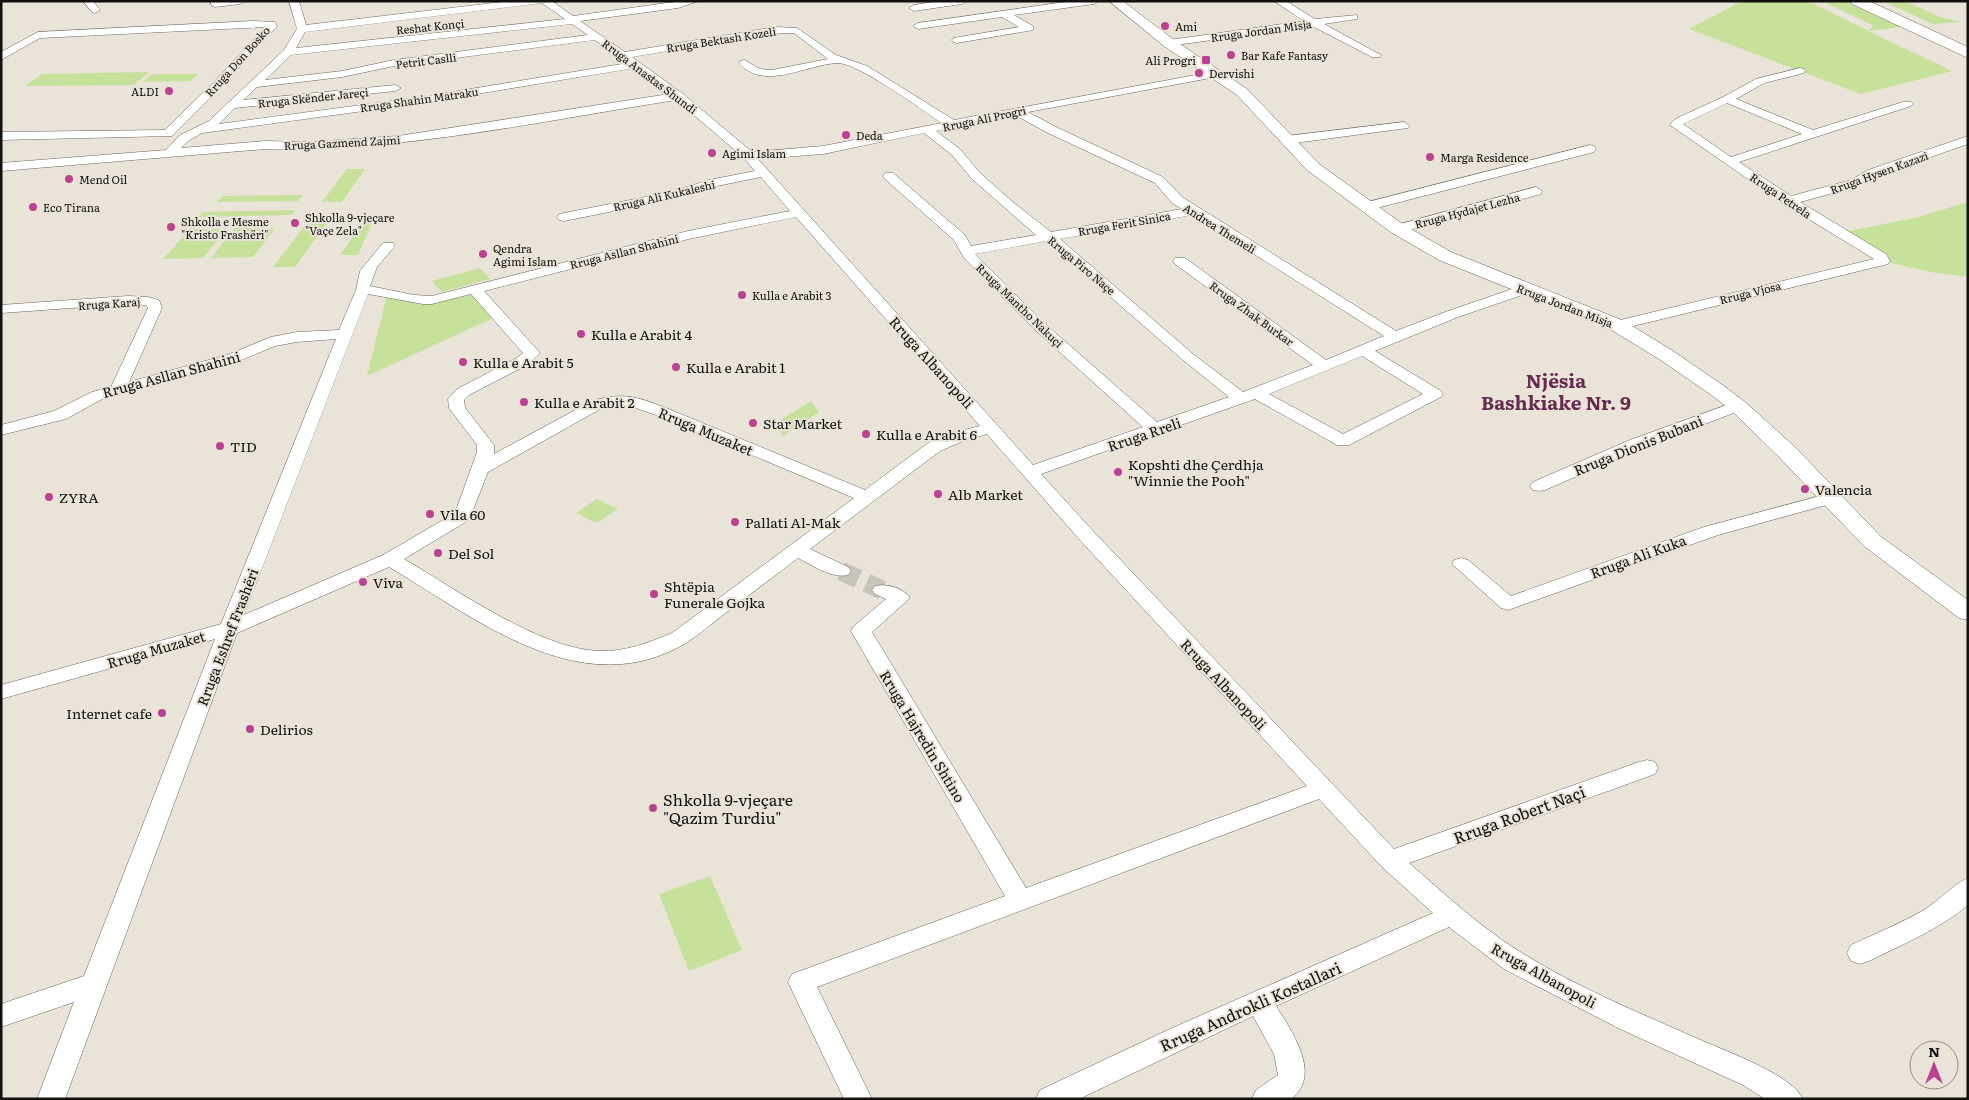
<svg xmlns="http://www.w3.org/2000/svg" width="1969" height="1100" font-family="Literata,serif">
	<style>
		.green { fill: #c6e29a }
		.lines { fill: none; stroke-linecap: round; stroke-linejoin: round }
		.minor-tunnel { stroke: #c9c4ba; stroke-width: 19; stroke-dasharray: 19 9; stroke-linecap: butt }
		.minor-casing { stroke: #6a645b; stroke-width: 1 }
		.tertiary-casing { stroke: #6a645b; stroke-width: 1 }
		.secondary-casing { stroke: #6a645b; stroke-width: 1 }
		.minor { fill: #fff; fill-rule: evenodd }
		.tertiary { fill: #fff; fill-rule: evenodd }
		.secondary { fill: #fff; fill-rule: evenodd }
		.poi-dot { fill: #bd4192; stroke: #e9e3d8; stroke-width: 2 }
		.labels { text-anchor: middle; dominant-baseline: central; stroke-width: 4; stroke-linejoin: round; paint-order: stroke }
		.far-street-label { font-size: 11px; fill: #13110d; stroke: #e9e3d8 }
		.far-poi-label { font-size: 11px; fill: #13110d; stroke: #e9e3d8; text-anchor: start }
		.poi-label { font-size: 14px; fill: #13110d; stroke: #e9e3d8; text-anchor: start }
		.street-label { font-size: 14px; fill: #13110d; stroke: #e9e3d8 }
		.near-poi-label { font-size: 16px; fill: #13110d; stroke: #e9e3d8; text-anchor: start }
		.near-street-label { font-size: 16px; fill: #13110d; stroke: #e9e3d8 }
		.district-label { font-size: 19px; font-weight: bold; fill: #672a50; stroke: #e9e3d8 }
	</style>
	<rect width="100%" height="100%" fill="#e9e3d8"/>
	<path class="green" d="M1742 1H1807L1867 30 1873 28 1872 25 1822 1H1845L1901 27 1868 31 1952 71 1861 94 1689 29Z
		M1882 1H1905L1943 18 1962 22 1933 24Z
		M149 72 134 85 25 86 42 74Z
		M152 74H198L190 81 143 82Z
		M347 169H365L342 202H322Z
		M303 195 298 201 217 202 223 196Z
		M1968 202V277L1930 272 1883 261 1839 233 1915 218Z
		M296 210 292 215 199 217 203 212Z
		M367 216H375L358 255H340Z
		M307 223H327L295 267H273Z
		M235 228 275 229 253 257 211 258Z
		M190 229H227L203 258 163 259Z
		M480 268 490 279 442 292 432 281Z
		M473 294 493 318 367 376 387 295 422 304Z
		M811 401 819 412 783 436 776 423Z
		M597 499 618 509 597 523 576 513Z
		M710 876 742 950 689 971 659 894Z"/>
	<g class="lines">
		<path class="minor-tunnel" d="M841 571 882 590"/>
		<g class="minor-casing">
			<path id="minor" d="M83 1H93L100 10 95 13 92 12Z
				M210 1H245L240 4 215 7 212 6Z
				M289 1H299L306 25 511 1H552L573 16 681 1H699L678 8 580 21 625 52 775 27 797 28 836 55 867 66 954 120 1217 71 1222 74 1221 76 1028 112 1056 127 1163 177 1182 197 1396 331 1448 311 1521 286H1531L1533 289 1531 292 1458 317 1375 351 1441 391 1443 394 1441 397 1349 445H1337L1255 399 1164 431 1162 434H1154L1041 474 1093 531 1394 849 1639 762 1647 760 1655 762 1658 768 1655 774 1409 863C1445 894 1481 928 1522 953 1578 988 1642 1014 1703 1041 1728 1052 1792 1075 1803 1099H1765L1743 1085 1620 1029 1504 969 1449 927 1276 1006C1291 1030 1323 1075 1291 1099H1252L1256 1090 1278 1075 1274 1054 1253 1016 1079 1099H1036L1040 1090 1170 1029 1433 913 1382 867 1319 799 817 987 872 1099H844L788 982 792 974 1005 896 851 631 854 626 886 599 875 594 872 590 875 586C886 583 904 588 910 598L872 632 1026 888 1307 786 1079 539 987 434 961 442 940 451 810 549 848 567 851 571 848 575C832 579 812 565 798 558 773 577 748 596 723 615 711 624 699 635 686 643 582 705 477 619 389 567L237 633 65 1099H37L74 1002 1 1027V1004L84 976 215 639 1 699V685L221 624 336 339 297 342 275 346 239 361 104 398 66 419 1 435V425L54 411 92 392 111 387 148 308 146 305 128 304 1 313V305L128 296 148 297 159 300 162 308 129 382 227 355 271 337 297 332 339 330 356 290 360 271 383 243H393L395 246 377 267 370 286 414 295 432 296 688 231 790 211 761 177 712 187 674 199 564 221 559 220 557 217 559 214 671 192 709 180 755 171 742 156 676 100C541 121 402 152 265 149L1 171V163L166 150 180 135 209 121 284 50 297 29ZM542 3 565 19 296 48 305 32ZM572 24 588 35 394 60 342 71 265 80 291 55ZM775 33H794L828 59 772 70 760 69 744 60 740 61 739 63C764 92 807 64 838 63 858 63 922 110 942 123L823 146 752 152 683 94 632 57ZM595 40 628 63 422 97 219 124 235 108 395 91 401 88 395 85 243 100 257 87 342 77 394 66ZM635 68 669 94 398 136 309 142 265 141 181 148 188 141 202 133 422 103ZM1015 115 1048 133 1155 183 1172 203 1182 209 1051 232 1014 203 980 173 960 149 936 131ZM924 133 952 155 972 179 1036 235 971 246 965 235 893 173H885L883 176 885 179 954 240 964 258 1033 328 1143 427 1033 465 758 159 823 154ZM1192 215 1384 336 1326 360 1185 258H1175L1173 261 1175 264 1313 365 1243 392 1193 354 1060 239ZM796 217 980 426 949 434 928 443 865 490 671 410C641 398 624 391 592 401L494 454V445L465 408 464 400 469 395 529 364 540 353 484 291 689 239ZM1046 241 1183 360 1229 397 1157 422 1043 322 975 254ZM368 294 423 304H432L471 294 523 353 517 358 457 389 448 399 449 408 477 445V452L455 513 383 555 244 615ZM1362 356 1423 394 1343 434 1269 394ZM616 405 630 406 659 416 854 498 672 633C648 643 625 652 599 651 539 649 456 589 404 559L469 520 488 472 604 407Z
				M940 1H967L962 4 914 11 909 8 914 5Z
				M1072 1H1099L1094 4 1014 15 1033 26V30L957 43 953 42 952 40 953 38 1019 27 1002 17 918 29 913 26 918 23Z
				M1274 1H1286L1315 19 1357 15V19L1324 24 1381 55 1380 57H1372L1312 26 1169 46 1164 43 1169 40 1304 21Z
				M253 21 275 22 277 26 223 85 172 136 1 140V132L165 130 215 81 265 27 40 38 1 60V52L38 32Z
				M1800 68 1804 69 1805 71 1804 73 1764 83 1736 99 1813 130 1903 102H1911L1913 104 1911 106 1739 162 1791 196 1851 180 1868 170 1968 136V144L1876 176 1859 186 1800 202 1886 254 1890 261 1888 264 1617 330 1612 328 1609 325 1612 322 1874 259 1784 204 1670 125 1675 119 1723 97 1756 79ZM1727 103 1802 134 1731 157 1683 124Z
				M1404 122 1410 126 1408 128 1287 144 1281 140 1287 136Z
				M1590 145 1594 146 1596 149 1594 152 1365 211 1358 207 1360 204Z
				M1536 187 1542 191 1541 194 1398 233 1391 229 1393 226Z
				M1738 401 1744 403 1746 406 1744 409 1642 448 1545 490 1539 491 1533 490 1530 486 1533 482 1630 440Z
				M1831 493 1837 494 1840 498 1837 502 1718 535 1508 610 1501 608 1452 564 1454 560 1461 558 1468 560 1511 596 1704 527Z
				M1968 878V905C1938 930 1903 944 1869 961L1860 964 1851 961 1847 953 1851 945C1875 934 1901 923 1924 910 1938 901 1955 883 1968 878Z"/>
		</g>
		<g class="tertiary-casing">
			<path id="tertiary" d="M1109 1H1123L1174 40 1247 89 1319 164 1404 225 1451 252 1624 321 1673 351 1724 386 1745 402 1795 447 1880 536 1968 600V620L1959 618 1864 546 1779 457 1731 410 1710 394 1659 359 1610 329 1439 260 1392 233 1307 170 1237 95 1164 46Z"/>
		</g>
		<g class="secondary-casing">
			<path id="secondary" d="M1850 1H1869L1968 47V58L1852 4Z"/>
		</g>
		<use href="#minor" class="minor"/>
		<use href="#tertiary" class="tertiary"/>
		<use href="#secondary" class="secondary"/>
	</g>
	<g class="poi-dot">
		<circle cx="1165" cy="26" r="5"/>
		<circle cx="1231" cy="55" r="5"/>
		<rect x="1201" y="55" width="10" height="10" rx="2.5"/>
		<circle cx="1199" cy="73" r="5"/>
		<circle cx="169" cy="91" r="5"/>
		<circle cx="846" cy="135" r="5"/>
		<circle cx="712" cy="153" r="5"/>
		<circle cx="1430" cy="157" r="5"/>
		<circle cx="69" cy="179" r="5"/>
		<circle cx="33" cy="207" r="5"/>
		<circle cx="295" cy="223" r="5"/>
		<circle cx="171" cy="227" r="5"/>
		<circle cx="483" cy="254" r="5"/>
		<circle cx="742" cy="295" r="5"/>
		<circle cx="581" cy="334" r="5"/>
		<circle cx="463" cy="362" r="5"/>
		<circle cx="676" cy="367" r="5"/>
		<circle cx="524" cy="402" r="5"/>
		<circle cx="753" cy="423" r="5"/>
		<circle cx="866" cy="434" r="5"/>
		<circle cx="220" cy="446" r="5"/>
		<circle cx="1118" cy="472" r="5"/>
		<circle cx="1805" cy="489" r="5"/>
		<circle cx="938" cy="494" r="5"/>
		<circle cx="49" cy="497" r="5"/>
		<circle cx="430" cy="514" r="5"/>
		<circle cx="735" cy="522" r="5"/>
		<circle cx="438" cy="553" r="5"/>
		<circle cx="363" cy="582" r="5"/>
		<circle cx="654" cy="594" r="5"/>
		<circle cx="162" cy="713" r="5"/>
		<circle cx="250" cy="729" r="5"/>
		<circle cx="653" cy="808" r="5"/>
	</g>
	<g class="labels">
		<g class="far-street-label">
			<text transform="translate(430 26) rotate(-6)">Reshat Konçi</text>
			<text transform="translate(1261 30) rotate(-8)">Rruga Jordan Misja</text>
			<text transform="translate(721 39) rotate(-9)">Rruga Bektash Kozeli</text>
			<text transform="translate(426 60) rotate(-7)">Petrit Caslli</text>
			<text transform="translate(237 61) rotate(-48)">Rruga Don Bosko</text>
			<text transform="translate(650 76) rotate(37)">Rruga Anastas Shundi</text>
			<text transform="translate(313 97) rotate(-6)">Rruga Skënder Jareçi</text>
			<text transform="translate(419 99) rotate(-8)">Rruga Shahin Matraku</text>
			<text transform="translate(984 118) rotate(-12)">Rruga Ali Progri</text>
			<text transform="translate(342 142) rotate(-3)">Rruga Gazmend Zajmi</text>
			<text transform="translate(1879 172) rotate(-20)">Rruga Hysen Kazazi</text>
			<text transform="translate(664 195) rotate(-13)">Rruga Ali Kukaleshi</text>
			<text transform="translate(1781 195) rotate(34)">Rruga Petrela</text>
			<text transform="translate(1467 210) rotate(-15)">Rruga Hydajet Lezha</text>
			<text transform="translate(1124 223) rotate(-10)">Rruga Ferit Sinica</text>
			<text transform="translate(1220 228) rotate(32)">Andrea Themeli</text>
			<text transform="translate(624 251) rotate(-14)">Rruga Asllan Shahini</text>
			<text transform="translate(1082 265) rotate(40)">Rruga Piro Naçe</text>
			<text transform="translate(1750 292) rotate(-14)">Rruga Vjosa</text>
			<text transform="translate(109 303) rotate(-4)">Rruga Karaj</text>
			<text transform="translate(1020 305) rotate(44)">Rruga Mantho Nakuçi</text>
			<text transform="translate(1565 305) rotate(21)">Rruga Jordan Misja</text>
			<text transform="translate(1252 313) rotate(36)">Rruga Zhak Burkar</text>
		</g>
		<g class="far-poi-label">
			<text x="1175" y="26">Ami</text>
			<text x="1241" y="55">Bar Kafe Fantasy</text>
			<text x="1196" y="60" text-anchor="end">Ali Progri</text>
			<text x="1209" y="73">Dervishi</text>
			<text x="159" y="91" text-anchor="end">ALDI</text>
			<text x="856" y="135">Deda</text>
			<text x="722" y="153">Agimi Islam</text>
			<text x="1440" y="157">Marga Residence</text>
			<text x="79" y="179">Mend Oil</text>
			<text x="43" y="207">Eco Tirana</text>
			<text x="305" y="217">Shkolla 9-vjeçare<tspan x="305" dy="13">"Vaçe Zela"</tspan></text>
			<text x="181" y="221">Shkolla e Mesme<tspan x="181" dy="13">"Kristo Frashëri"</tspan></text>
			<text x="493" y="248">Qendra<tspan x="493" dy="13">Agimi Islam</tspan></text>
			<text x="752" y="295">Kulla e Arabit 3</text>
		</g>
		<g class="poi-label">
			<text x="591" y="334">Kulla e Arabit 4</text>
			<text x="473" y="362">Kulla e Arabit 5</text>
			<text x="686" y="367">Kulla e Arabit 1</text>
			<text x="534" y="402">Kulla e Arabit 2</text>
			<text x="763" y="423">Star Market</text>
			<text x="876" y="434">Kulla e Arabit 6</text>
			<text x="230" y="446">TID</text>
			<text x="1128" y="464">Kopshti dhe Çerdhja<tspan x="1128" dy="16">"Winnie the Pooh"</tspan></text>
			<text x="1815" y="489">Valencia</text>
			<text x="948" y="494">Alb Market</text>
			<text x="59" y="497">ZYRA</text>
			<text x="440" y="514">Vila 60</text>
			<text x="745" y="522">Pallati Al-Mak</text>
			<text x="448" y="553">Del Sol</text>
			<text x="373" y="582">Viva</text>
			<text x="664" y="586">Shtëpia<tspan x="664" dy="16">Funerale Gojka</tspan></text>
			<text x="152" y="713" text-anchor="end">Internet cafe</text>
			<text x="260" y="729">Delirios</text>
		</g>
		<g class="street-label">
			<text transform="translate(932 362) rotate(48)">Rruga Albanopoli</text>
			<text transform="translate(171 374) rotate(-15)">Rruga Asllan Shahini</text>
			<text transform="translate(706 431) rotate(23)">Rruga Muzaket</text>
			<text transform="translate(1144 434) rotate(-19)">Rruga Rreli</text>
			<text transform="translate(1638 445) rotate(-22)">Rruga Dionis Bubani</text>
			<text transform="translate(1638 556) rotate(-20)">Rruga Ali Kuka</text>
			<text transform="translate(227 637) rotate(-69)">Rruga Eshref Frashëri</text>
			<text transform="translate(156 649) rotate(-16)">Rruga Muzaket</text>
			<text transform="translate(1224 684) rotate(47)">Rruga Albanopoli</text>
			<text transform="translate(923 736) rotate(59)">Rruga Hajredin Shtino</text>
			<text transform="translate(1544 975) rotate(29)">Rruga Albanopoli</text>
		</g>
		<g class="near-poi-label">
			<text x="663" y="799">Shkolla 9-vjeçare<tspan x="663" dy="18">"Qazim Turdiu"</tspan></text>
		</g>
		<g class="near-street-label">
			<text transform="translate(1519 814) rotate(-20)">Rruga Robert Naçi</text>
			<text transform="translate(1250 1006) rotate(-24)">Rruga Androkli Kostallari</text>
		</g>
		<g class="district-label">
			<text x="1556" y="380">Njësia<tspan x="1556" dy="22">Bashkiake Nr. 9</tspan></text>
		</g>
	</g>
	<rect width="1969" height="1100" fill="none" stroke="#13110d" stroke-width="5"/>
	<g transform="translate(1934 1065)"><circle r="24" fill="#e9e3d8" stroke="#938f87"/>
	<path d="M0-4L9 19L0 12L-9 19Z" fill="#bd4192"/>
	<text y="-8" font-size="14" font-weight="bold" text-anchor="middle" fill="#13110d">N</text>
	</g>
</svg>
